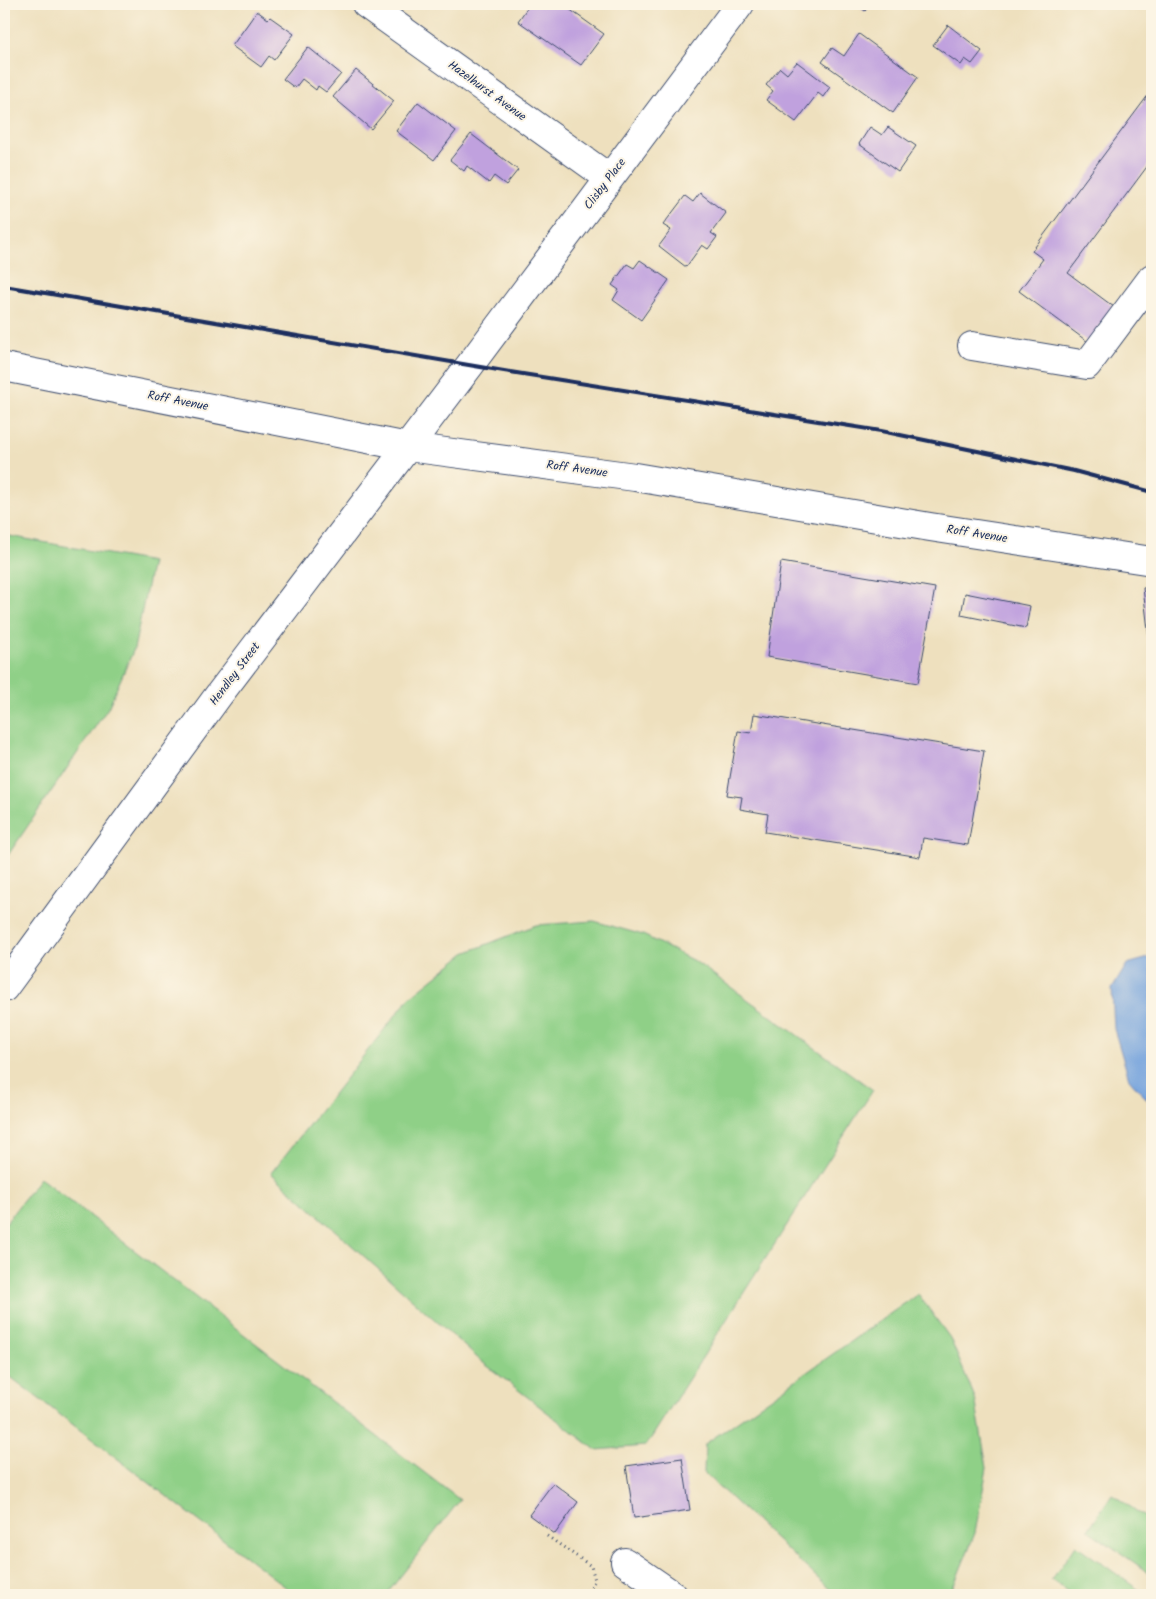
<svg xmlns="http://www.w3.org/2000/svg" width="1156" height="1599" font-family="Kalam,sans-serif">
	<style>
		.green { fill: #8fd087; stroke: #558072 }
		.water { fill: #74a3dd; stroke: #48699e }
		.building { fill: #c0a1de }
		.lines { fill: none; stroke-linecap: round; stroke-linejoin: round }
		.minor-casing { stroke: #3b4a6c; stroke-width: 30 }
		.path { stroke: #3b4a6c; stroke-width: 3; stroke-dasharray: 1 4; stroke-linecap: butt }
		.minor { stroke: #fff; stroke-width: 28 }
		.rail { stroke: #1b2f5e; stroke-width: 4 }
		.labels { text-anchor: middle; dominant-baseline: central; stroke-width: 4; stroke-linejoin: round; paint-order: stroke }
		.street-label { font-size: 12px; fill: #1b2f5e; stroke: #fcf5e5 }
	</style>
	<rect width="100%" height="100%" fill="#fcf5e5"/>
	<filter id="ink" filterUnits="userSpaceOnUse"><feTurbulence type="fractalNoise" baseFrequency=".02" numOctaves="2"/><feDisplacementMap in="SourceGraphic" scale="10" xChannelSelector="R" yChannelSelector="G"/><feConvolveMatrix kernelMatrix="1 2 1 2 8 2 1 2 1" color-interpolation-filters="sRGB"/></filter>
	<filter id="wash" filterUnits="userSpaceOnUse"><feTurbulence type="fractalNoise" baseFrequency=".0096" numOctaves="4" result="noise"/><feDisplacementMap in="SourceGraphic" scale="20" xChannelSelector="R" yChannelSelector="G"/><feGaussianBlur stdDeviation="1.12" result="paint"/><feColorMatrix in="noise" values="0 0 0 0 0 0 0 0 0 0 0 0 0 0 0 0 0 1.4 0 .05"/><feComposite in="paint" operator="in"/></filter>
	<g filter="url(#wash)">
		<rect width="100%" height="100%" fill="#eee0be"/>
		<path class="green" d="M4 535 152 562 134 649 108 708 4 861Z
			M594 921 643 935 696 962 873 1090 646 1446 596 1450 481 1361 271 1173 410 997 465 953 536 925Z
			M40 1178 460 1500 386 1595H296L4 1372V1225Z
			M918 1294 950 1338 975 1398 987 1468 975 1533 950 1595H836L704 1473 705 1444Z
			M1112 1494 1152 1522V1575L1088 1530Z
			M1076 1545 1146 1595H1073L1051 1580Z"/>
		<path class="water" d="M1152 957V1105L1129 1079 1114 1029 1112 989 1127 964Z"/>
		<g id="blocks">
			<path class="building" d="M530 4H562L604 34 581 65 518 21Z
				M856 4H871L865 11Z
				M257 11 268 19 270 17 294 34 274 60 269 56 261 67 232 46Z
				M948 25 982 51 972 64 965 59 961 65 933 45Z
				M859 34 918 77 893 113 822 62 832 48 844 56Z
				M308 47 341 74 326 92 318 86 316 90 302 79 295 88 283 79Z
				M797 62 830 87 823 97 818 93 796 122 766 100 773 91 766 85 780 68 787 74Z
				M356 70 394 101 371 129 333 97Z
				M1152 90V160L1068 273 1114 307 1088 342 1019 291 1043 259 1032 251Z
				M418 102 456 131 434 160 396 131Z
				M870 127 882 135 888 127 916 146 898 172 859 144Z
				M471 134 518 170 506 185 494 176 489 183 467 166 464 171 450 160Z
				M700 193 726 213 711 233 717 237 708 249 702 245 686 267 659 246 671 230 663 225 685 196 693 202Z
				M640 260 669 280 641 320 613 300 619 290 612 285 627 264 634 268Z
				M781 562 935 588 918 683 767 657Z
				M1152 587V654L1151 655 1143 588Z
				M965 593 1030 606 1026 628 961 615Z
				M754 714 984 751 968 845 923 838 920 857 765 832 768 814 740 809 742 797 727 795 738 731 751 733Z
				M682 1458 690 1510 634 1518 626 1466Z
				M553 1483 578 1502 555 1534 529 1515Z"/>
		</g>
	</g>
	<g filter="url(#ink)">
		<use href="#blocks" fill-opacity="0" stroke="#3b4a6c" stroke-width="1"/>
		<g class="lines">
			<g class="minor-casing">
				<path id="minor" d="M366 4 609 178
					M972 346 1087 365 1152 278
					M4 367 408 447 635 477 930 527 1152 561
					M4 988 218 696 470 365 740 4
					M625 1562 673 1595"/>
			</g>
			<path class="path" d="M547 1536 591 1566 595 1580 587 1595"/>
			<use href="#minor" class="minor"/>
			<path class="rail" d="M4 286 504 371 881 431 1074 471 1152 492"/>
		</g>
	</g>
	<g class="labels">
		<g class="street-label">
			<text transform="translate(487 91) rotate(36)">Hazelhurst Avenue</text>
			<text transform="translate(605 184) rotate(-53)">Clisby Place</text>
			<text transform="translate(178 401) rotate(11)">Roff Avenue</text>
			<text transform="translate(577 469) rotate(8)">Roff Avenue</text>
			<text transform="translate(977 534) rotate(9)">Roff Avenue</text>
			<text transform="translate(235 674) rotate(-53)">Hendley Street</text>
		</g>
	</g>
	<rect width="1156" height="1599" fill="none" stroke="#fcf5e5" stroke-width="20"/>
</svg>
